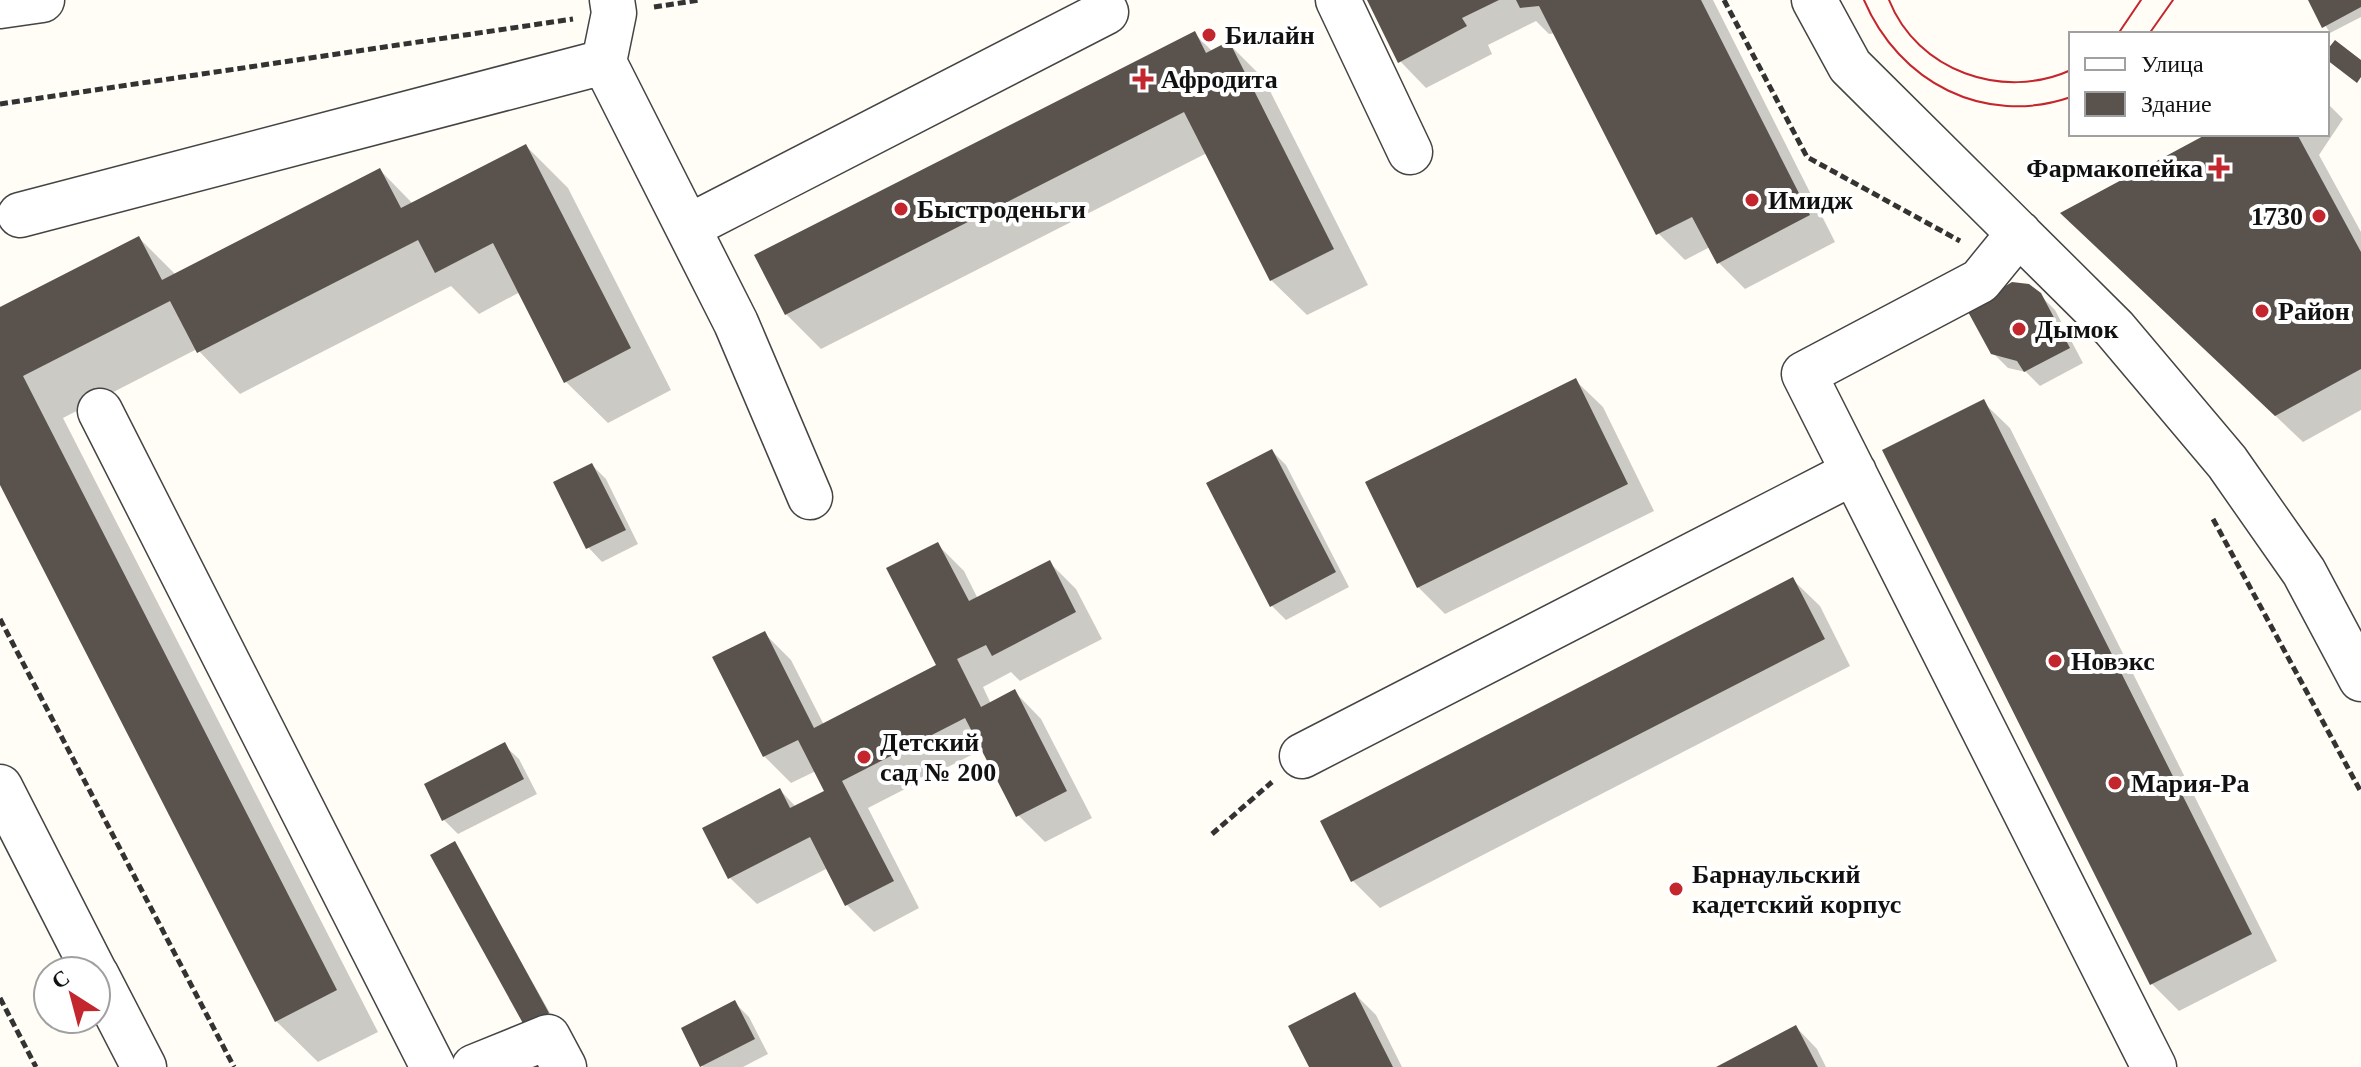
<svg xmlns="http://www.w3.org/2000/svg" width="2361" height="1067" font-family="Georgia,serif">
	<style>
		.shadow { fill: #0003 }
		.building { fill: #5a524d }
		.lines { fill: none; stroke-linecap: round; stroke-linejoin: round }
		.minor-casing { stroke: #444; stroke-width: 47 }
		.path { stroke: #333; stroke-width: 5; stroke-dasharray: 8 4; stroke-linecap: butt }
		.minor { stroke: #fff; stroke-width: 44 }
		.tram { stroke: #c4262e; stroke-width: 2 }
		.poi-dot { fill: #c4262e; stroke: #fff; stroke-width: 3 }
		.labels { text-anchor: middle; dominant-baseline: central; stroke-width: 8; stroke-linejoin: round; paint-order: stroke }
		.poi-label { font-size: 26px; font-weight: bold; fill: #111; stroke: #fff; text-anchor: start }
	</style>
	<rect width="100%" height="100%" fill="#fffdf5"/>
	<path class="shadow" d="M1370 0H1713L1835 242 1745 289 1718 262 1710 247 1685 260 1658 233 1556 33 1549 34 1536 21 1488 45 1492 54 1426 88 1400 61Z
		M2310 0H2361V17L2330 33Z
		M1195 34 1213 52 1229 44 1264 79 1368 285 1307 315 1271 280 1207 153 821 349 786 314Z
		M2327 103 2343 119 2319 155 2361 232V410L2303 442 2090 240 2211 134H2327Z
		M526 146 568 188 671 390 608 423 566 382 520 292 479 314 451 286 240 394 197 349 63 418 378 1032 318 1062 276 1021 0 480V309L139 238 176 275 380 170 413 204Z
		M2040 295 2055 310 2083 363 2040 386 2026 372 2008 368 1993 353Z
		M1576 381 1603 407 1654 511 1445 614 1418 587Z
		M1983 402 2010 428 2277 961 2179 1011 2152 984Z
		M1272 451 1286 465 1349 587 1286 620 1272 606Z
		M592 465 606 479 638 544 602 562 588 547Z
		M937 544 964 571 978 599 1049 562 1076 589 1102 639 1020 681 1011 672 983 687 991 704 1015 692 1041 719 1092 818 1045 842 1018 815 983 749 868 808 919 908 874 932 847 905 826 869 757 904 730 878 780 790 796 807 826 791 816 771 791 783 764 756V633L791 660 824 725 939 666Z
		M1793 580 1820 606 1850 666 1380 908 1353 881 1323 822Z
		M504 745 519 759 537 794 458 834 444 820Z
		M454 844 554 1020 533 1032Z
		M1355 994 1376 1015 1402 1067H1311Z
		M735 1003 749 1017 768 1054 743 1067H703L683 1029Z
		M1796 1027 1817 1049 1826 1067H1720Z"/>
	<path class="building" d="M1367 0H1499L1462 18 1467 26 1398 63Z
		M1516 0H1701L1810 215 1717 264 1692 217 1656 235 1539 6 1520 8Z
		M2308 0H2361V7L2322 28Z
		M1195 31 1206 53 1229 41 1334 249 1270 281 1184 112 785 315 754 255Z
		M2335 40 2361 60V77L2357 83 2327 60V50Z
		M2207 134H2297L2361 252V369L2275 416 2060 213Z
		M526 144 631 348 564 383 493 243 435 273 418 240 197 353 170 301 23 376 337 990 275 1022 0 485V307L139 236 162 280 380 168 401 208Z
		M2012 282 2029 284 2041 293 2070 348 2024 372 2017 361 1991 354 1967 310Z
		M1576 378 1628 484 1417 588 1365 482Z
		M1984 399 2252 934 2150 985 1882 450Z
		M1272 449 1336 572 1270 607 1206 483Z
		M592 463 626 530 586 549 553 482Z
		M938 542 969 601 1050 560 1076 612 992 656 986 645 957 659 981 707 1015 689 1067 791 1016 817 965 718 842 781 894 881 845 906 810 837 728 879 702 828 780 788 790 808 824 791 798 740 763 757 712 657 765 631 814 728 936 665 886 568Z
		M1793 577 1825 639 1351 882 1320 821Z
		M505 742 524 779 442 821 424 784Z
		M455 841 549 1013 525 1027 430 855Z
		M1355 992 1393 1067H1309L1288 1026Z
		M735 1000 755 1039 700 1067 681 1028Z
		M1796 1025 1818 1067H1716Z"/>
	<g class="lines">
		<g class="minor-casing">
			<path id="minor" d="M612 0 614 13 604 62 736 323 810 497
				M1338 0 1410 152
				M1814 0 1850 66 2114 328 2227 462 2304 572 2361 679
				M0 6 42 0
				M20 215 604 62
				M688 227 1106 12
				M2019 233 1980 281 1804 374 2154 1067
				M100 411 433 1067
				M1302 756 1854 472
				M0 787 94 971
				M96 974 144 1067
				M474 1067 548 1037 564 1067"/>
		</g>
		<path class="path" d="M1724 0 1807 157 1960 241
			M654 7 700 0
			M0 104 573 19
			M2213 519 2361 792
			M0 619 234 1067
			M1212 834 1272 782
			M0 998 36 1067"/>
		<use href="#minor" class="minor"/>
		<path class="tram" d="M1864 0C1899 82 1984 127 2071 97
			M1889 0C1917 71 2003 101 2071 70
			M2118 34 2141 0
			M2149 34 2173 0"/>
	</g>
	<g class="poi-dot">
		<circle cx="1209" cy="35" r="8"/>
		<path d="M1139 67h8v8h8v8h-8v8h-8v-8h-8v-8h8z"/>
		<path d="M2215 156h8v8h8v8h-8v8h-8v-8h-8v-8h8z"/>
		<circle cx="1752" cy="200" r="8"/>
		<circle cx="901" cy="209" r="8"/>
		<circle cx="2319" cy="216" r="8"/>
		<circle cx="2262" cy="311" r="8"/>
		<circle cx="2019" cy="329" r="8"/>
		<circle cx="2055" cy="661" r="8"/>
		<circle cx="864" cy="757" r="8"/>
		<circle cx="2115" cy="783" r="8"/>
		<circle cx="1676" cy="889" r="8"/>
	</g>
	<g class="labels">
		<g class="poi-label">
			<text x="1225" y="35">Билайн</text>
			<text x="1161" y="79">Афродита</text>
			<text x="2203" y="168" text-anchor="end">Фармакопейка</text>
			<text x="1768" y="200">Имидж</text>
			<text x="917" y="209">Быстроденьги</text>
			<text x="2303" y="216" text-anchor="end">1730</text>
			<text x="2278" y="311">Район</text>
			<text x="2035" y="329">Дымок</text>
			<text x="2071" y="661">Новэкс</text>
			<text x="880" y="742">Детский<tspan x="880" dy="30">сад № 200</tspan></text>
			<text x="2131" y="783">Мария-Ра</text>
			<text x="1692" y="874">Барнаульский<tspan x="1692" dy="30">кадетский корпус</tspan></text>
		</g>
	</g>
	<rect x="2069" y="32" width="260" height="104" fill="#ffffff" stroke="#a0a0a0" stroke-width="2"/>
	<rect x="2085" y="58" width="40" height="12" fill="#ffffff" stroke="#a0a0a0" stroke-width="2"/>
	<text x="2141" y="72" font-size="24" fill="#111111">Улица</text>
	<rect x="2085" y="92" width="40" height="24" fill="#5a524d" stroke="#a0a0a0" stroke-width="2"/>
	<text x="2141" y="112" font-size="24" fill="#111111">Здание</text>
	<g transform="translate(72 995) rotate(324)"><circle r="38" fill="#ffffff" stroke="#a0a0a0" stroke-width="2"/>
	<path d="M0-6L14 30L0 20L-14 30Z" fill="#c4262e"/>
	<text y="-12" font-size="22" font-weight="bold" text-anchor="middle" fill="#111111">С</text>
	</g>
</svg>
